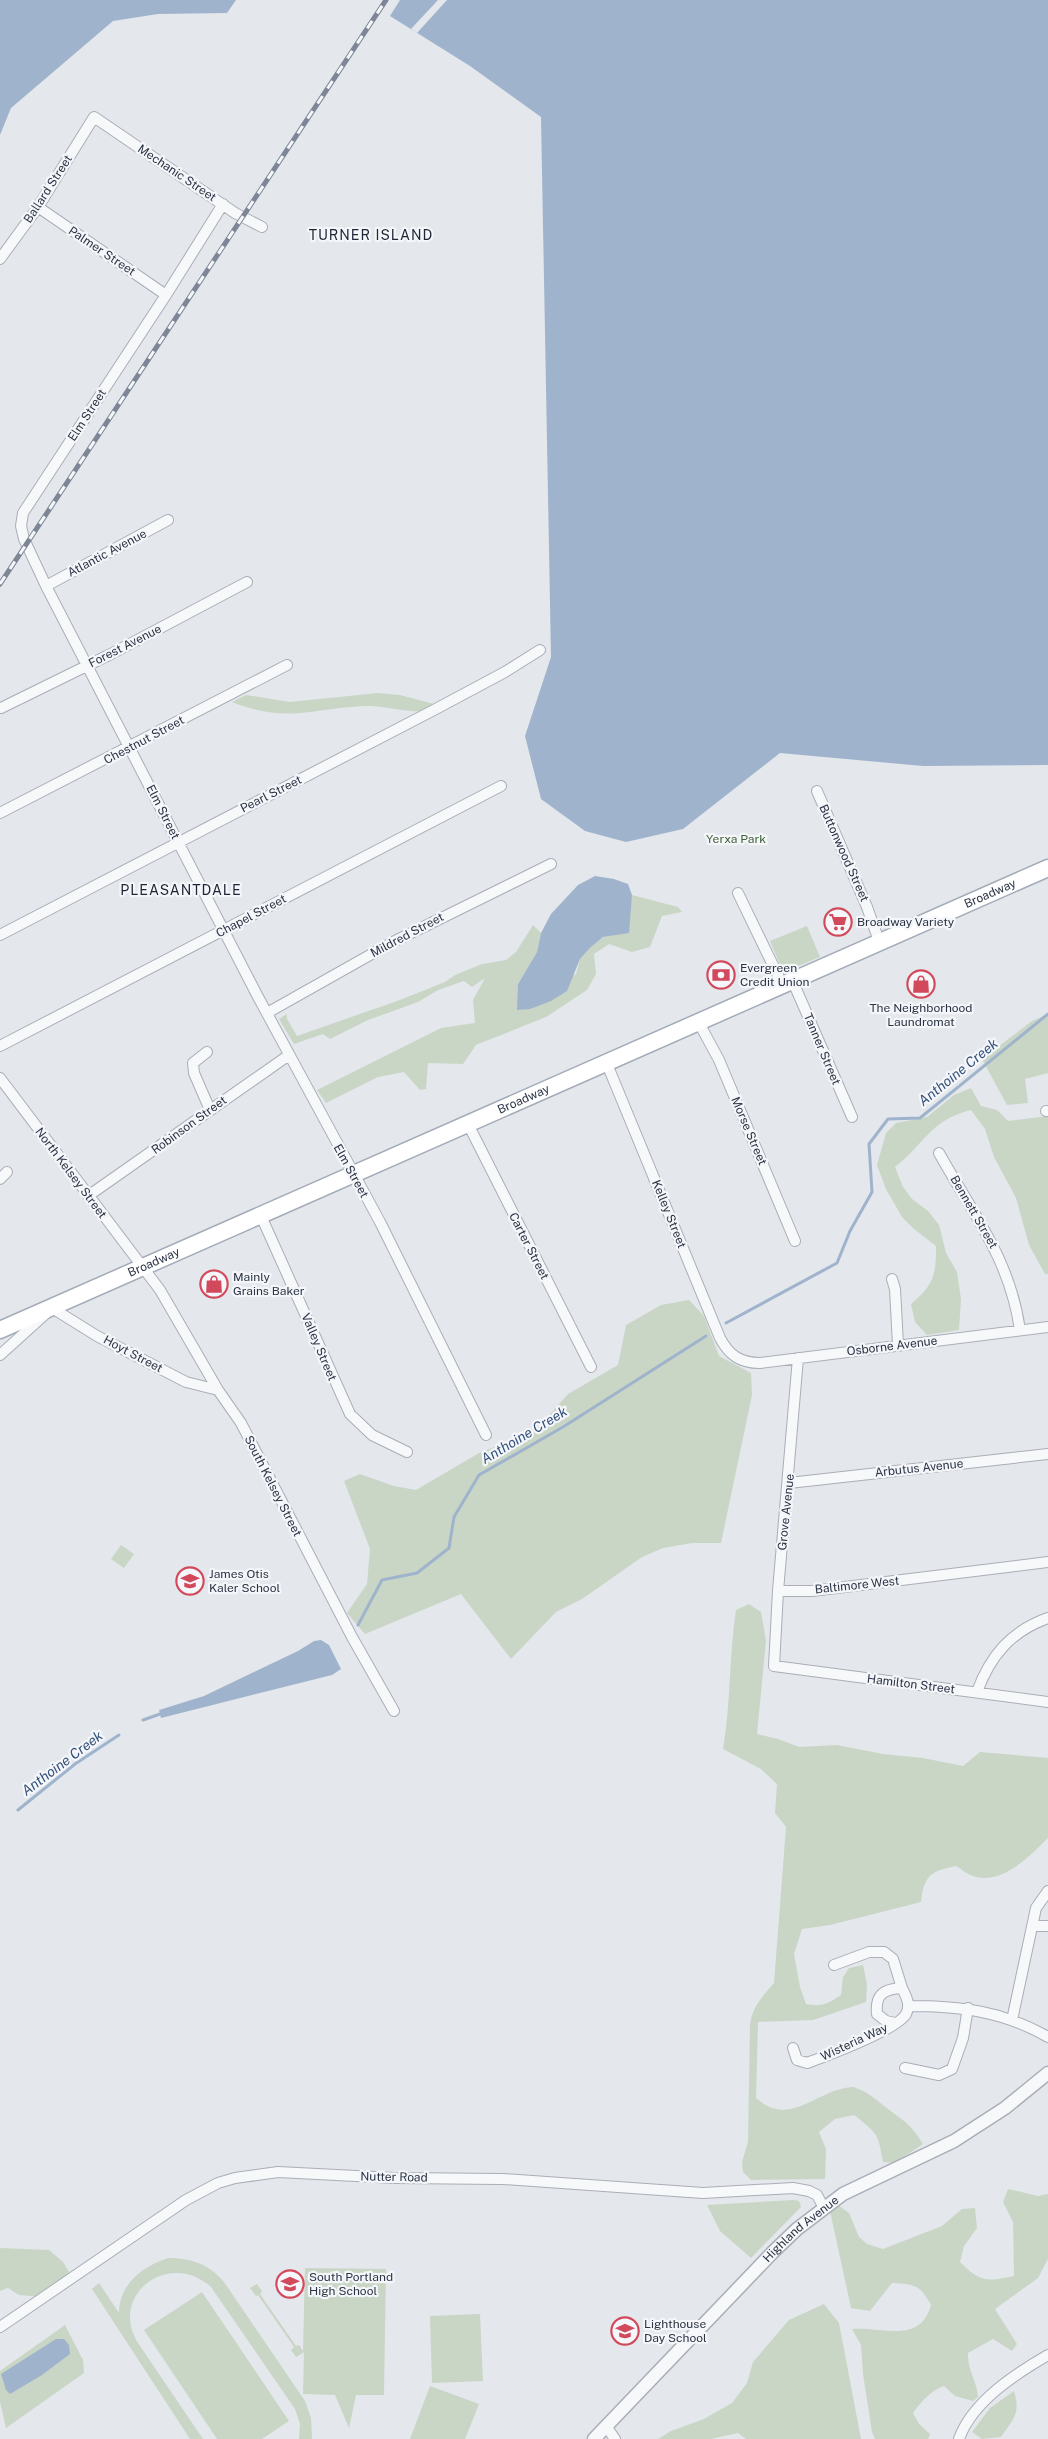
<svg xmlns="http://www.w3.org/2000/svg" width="1048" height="2439" font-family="'Public Sans',sans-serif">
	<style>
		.green { fill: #c9d6c5 }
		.water { fill: #9fb4cc }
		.pier { fill: #e4e7ec }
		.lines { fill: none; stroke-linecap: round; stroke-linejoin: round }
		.stream { stroke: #9fb4cc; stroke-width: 3 }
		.minor-casing { stroke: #a9aeb7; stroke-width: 12 }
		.tertiary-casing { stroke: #a9aeb7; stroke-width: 15 }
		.primary-casing { stroke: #a3abb8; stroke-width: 19 }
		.minor { stroke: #f7f8fa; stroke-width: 10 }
		.tertiary { stroke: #f7f8fa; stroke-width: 12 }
		.primary { stroke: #fff; stroke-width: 16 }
		.rail-casing { stroke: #7d8696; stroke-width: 5 }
		.rail { stroke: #f4f6f9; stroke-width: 3; stroke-dasharray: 9; stroke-linecap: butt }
		.labels { text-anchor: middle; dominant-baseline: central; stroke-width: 4.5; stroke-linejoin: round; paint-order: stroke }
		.street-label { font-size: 12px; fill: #2b3445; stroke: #f4f6f9 }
		.park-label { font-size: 12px; fill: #3f6138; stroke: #f4f6f9 }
		.poi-label { font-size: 12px; fill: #2b3445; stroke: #f4f6f9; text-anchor: start }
		.neighbourhood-label { font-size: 14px; letter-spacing: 1px; fill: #1d2536; stroke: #f4f6f9 }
		.water-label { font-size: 14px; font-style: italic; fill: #34527a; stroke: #f4f6f9 }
	</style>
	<rect width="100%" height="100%" fill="#e4e7ec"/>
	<path class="green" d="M378 693 400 695 434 704C429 707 424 710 420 711 414 713 378 705 366 706 312 708 288 724 232 702L246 695 290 702Z
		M632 895 678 907 682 912 662 916 650 947 632 952 609 944 594 954 596 974 587 990 546 1017 476 1045 463 1064 428 1063 426 1089 420 1090 404 1072 378 1077 326 1103 317 1090 441 1028 475 1023 473 1000 485 978 472 987 464 981 438 990 418 1002 368 1020 330 1039 323 1034 294 1044 279 1019 287 1014V1019L297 1036 400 1000 445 982 455 975 482 964 506 960 516 952 533 925 541 933 537 952 518 984V1010L576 974 580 959 590 948 603 937 614 935 630 906Z
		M807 926 820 957 783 972 770 941Z
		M1048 1014V1073L1025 1079 1028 1103 1007 1105 982 1059 1032 1021Z
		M971 1088 981 1106 997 1110 1008 1121 1048 1116V1274H1045L1029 1245 1016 1198 994 1157 985 1129 971 1110C930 1120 925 1144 895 1167L903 1187 912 1199 928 1211 939 1225 946 1253 957 1272 961 1299 959 1330 927 1335 915 1322 911 1304C934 1285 936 1275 936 1246L914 1229 902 1217 886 1189 877 1165 886 1133 896 1123 927 1117 954 1095Z
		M689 1300 704 1316 719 1356 751 1373 752 1395 721 1543H692L663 1548 642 1557 582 1599 556 1612 511 1659 461 1594 365 1634 347 1613 367 1584 370 1549 344 1481 360 1474 394 1486 416 1490 479 1453 516 1439 545 1420 568 1394 618 1365 626 1325 661 1305Z
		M121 1545 134 1554 124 1568 111 1559Z
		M749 1604 761 1612 766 1641 757 1734 778 1739 799 1747 837 1745 883 1754 923 1758 963 1766 980 1752 1048 1758V1838C1030 1856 1001 1886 973 1876 967 1874 961 1869 956 1866 930 1871 924 1876 921 1902L830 1925 802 1929 794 1954 800 1987 806 2004C821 2007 828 2004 841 1995L843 1977 849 1968 863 1965 867 1984 866 2002 813 2020 758 2022 756 2098C788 2127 813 2094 845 2088 848 2088 852 2086 856 2088 868 2092 878 2101 888 2109 905 2122 911 2124 923 2144L895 2163 883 2162C878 2133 878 2134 854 2115L835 2119 819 2132 826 2149 825 2179 751 2180 743 2172 742 2162 748 2142 750 2025C752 2007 762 1997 774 1983L786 1827 775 1813 777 1784 761 1769 723 1749C731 1703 729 1656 736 1610Z
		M1008 2189 1038 2196 1048 2194V2259L1038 2278 995 2309 1017 2344 1012 2351 993 2339 968 2353C967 2369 977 2381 978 2397L973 2401 955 2396 944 2386C930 2391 922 2401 913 2413L919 2424 930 2434 928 2439H875L872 2432 863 2374 861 2345 852 2329C882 2326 920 2345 931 2305 920 2285 915 2284 892 2283L870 2311 851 2308 830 2211 838 2205 849 2213 859 2237 867 2244 883 2249 942 2226 962 2209 975 2208 977 2228 964 2246 960 2262C980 2282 986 2282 1014 2276L1013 2222 1003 2202Z
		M794 2200 799 2201 801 2207 751 2258 720 2231 707 2205Z
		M0 2248 49 2250 63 2262 69 2272 43 2297 19 2295 8 2288 0 2291Z
		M168 2258C191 2258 209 2264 224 2282L305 2401 311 2418 312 2439H299L300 2424 295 2409 211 2287C169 2249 108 2295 138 2343L203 2439H190L92 2289 99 2283 119 2313C119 2284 143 2266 168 2258Z
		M305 2268 386 2269 384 2395H356L349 2428 335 2395 303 2394 304 2352 296 2357 291 2350 294 2347 258 2295 256 2296 250 2288 257 2284 262 2291 260 2294 296 2346 299 2345 303 2351Z
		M202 2292 289 2421 262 2439H217L144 2330Z
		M824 2304 839 2323 861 2439H746L738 2433 711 2439H658L671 2431 704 2419 732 2403 747 2383 753 2362 789 2320Z
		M480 2314 483 2381 432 2383 430 2316Z
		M65 2325 83 2360 84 2373 6 2428 0 2402V2371Z
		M430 2386 479 2404 465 2439H410Z
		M1014 2391C1021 2414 1013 2419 1001 2437L982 2439 972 2432 990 2408Z"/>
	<path class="water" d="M0 0H236L227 13 158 14 113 21 11 108 0 135Z
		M400 0H1048V765L923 766 780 753 683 829 626 842 585 831 541 799 525 736 551 657 541 117 470 66 390 16Z
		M595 876 614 879 628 884 632 895 629 933 603 937 590 948 580 959 567 991 551 1001 530 1009 517 1010 518 984 537 952 541 933 551 914 578 885Z
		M321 1640 329 1645 341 1669 332 1675 161 1718 159 1710 204 1696 298 1651 314 1641Z
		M56 2339H64L69 2345 70 2354 42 2375 10 2394 6 2390 1 2374Z"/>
	<path class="pier" d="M438 0H447L417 33 411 29Z"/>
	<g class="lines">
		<path class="stream" d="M726 1323 837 1263 850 1231 872 1192 869 1144 888 1119 920 1118 1048 1014
			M358 1625 382 1580 417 1573 449 1548 454 1517 479 1475 563 1427 706 1336
			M143 1720 163 1713
			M18 1810 75 1764 119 1735"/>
		<g class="minor-casing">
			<path id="minor" d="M223 204 166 295 23 513 21 526 24 539 46 586 257 995 380 1222 486 1435
				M38 207 166 295
				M0 259 38 207 94 117 235 213 262 227
				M46 586 168 520
				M1 708 111 654 247 582
				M817 791 867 907 880 944
				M0 813 287 665
				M738 893 783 986
				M0 935 432 711 505 672 540 650
				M793 982 852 1117
				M267 1013 393 942 551 864
				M699 1023 719 1060 795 1241
				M0 1046 501 786
				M207 1052 193 1063 194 1073 210 1110
				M607 1064 720 1338C729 1355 740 1363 760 1363L1048 1327
				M0 1078 160 1290 218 1390 241 1423 352 1637 394 1711
				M1046 1111H1048
				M468 1124 591 1367
				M939 1153C973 1214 1010 1259 1020 1330
				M0 1179 7 1172
				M88 1196 289 1055
				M261 1216 350 1414 372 1435 407 1452
				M892 1279 895 1289 898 1345
				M0 1355 52 1308 97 1336 186 1382 218 1390
				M798 1358 778 1591 774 1666 1048 1702
				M789 1483 1048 1454
				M778 1591H812L1048 1562
				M977 1692C990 1656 1011 1631 1048 1618
				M1032 1926H1048
				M834 1965 869 1952H884L893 1959 902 1988
				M909 2006C960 2006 1003 2011 1048 2037
				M1012 2020 1036 1908 1048 1891
				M793 2048 797 2060 807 2063C826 2056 897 2030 906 2014 911 2005 906 1996 902 1988 883 1989 875 1995 877 2014L886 2021 895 2023
				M905 2068 939 2075 952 2069 963 2038 968 2008
				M0 2327 186 2200 218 2183 235 2178 278 2172 395 2178 503 2179 703 2193 793 2188 809 2191 817 2195 824 2208
				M606 2426 615 2439
				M959 2439C972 2402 1015 2374 1048 2355"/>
		</g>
		<g class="tertiary-casing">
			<g id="tertiary">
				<path id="s1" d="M594 2439 773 2252 797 2229 843 2194 954 2141 1005 2108 1048 2073"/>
			</g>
		</g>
		<g class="primary-casing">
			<g id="primary">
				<path id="s2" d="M0 1330 1048 868"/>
			</g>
		</g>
		<use href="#minor" class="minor"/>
		<use href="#tertiary" class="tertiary"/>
		<use href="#primary" class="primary"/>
		<g class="rail-casing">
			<path id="rail" d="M0 584 386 0"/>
		</g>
		<use href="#rail" class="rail"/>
	</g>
	<defs>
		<g id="supermarket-ring" transform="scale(1.4375)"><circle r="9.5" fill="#f4f6f9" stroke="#d1495b" stroke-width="1.5"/><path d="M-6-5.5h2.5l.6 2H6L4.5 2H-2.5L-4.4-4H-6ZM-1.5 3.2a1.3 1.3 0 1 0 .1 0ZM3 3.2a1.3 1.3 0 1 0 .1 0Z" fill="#d1495b"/></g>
		<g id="bank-ring" transform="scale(1.4375)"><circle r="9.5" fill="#f4f6f9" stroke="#d1495b" stroke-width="1.5"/><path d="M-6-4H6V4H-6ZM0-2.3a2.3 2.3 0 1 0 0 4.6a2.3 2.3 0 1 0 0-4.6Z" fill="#d1495b"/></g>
		<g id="shop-ring" transform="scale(1.4375)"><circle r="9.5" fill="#f4f6f9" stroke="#d1495b" stroke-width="1.5"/><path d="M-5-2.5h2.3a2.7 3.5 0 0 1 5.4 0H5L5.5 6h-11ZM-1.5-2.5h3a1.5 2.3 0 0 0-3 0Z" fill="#d1495b"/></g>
		<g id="school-ring" transform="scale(1.4375)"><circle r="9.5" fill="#f4f6f9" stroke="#d1495b" stroke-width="1.5"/><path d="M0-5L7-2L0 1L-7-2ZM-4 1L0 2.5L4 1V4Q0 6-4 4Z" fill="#d1495b"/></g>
	</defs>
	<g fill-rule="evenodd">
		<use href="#supermarket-ring" x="838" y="922"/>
		<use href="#bank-ring" x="721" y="975"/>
		<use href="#shop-ring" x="921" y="984"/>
		<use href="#shop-ring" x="214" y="1284"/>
		<use href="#school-ring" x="190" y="1581"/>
		<use href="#school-ring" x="290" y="2284"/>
		<use href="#school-ring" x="625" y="2331"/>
	</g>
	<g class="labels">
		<g class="street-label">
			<text transform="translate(177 173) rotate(34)">Mechanic Street</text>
			<text transform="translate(48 189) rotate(-57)">Ballard Street</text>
			<text transform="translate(102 251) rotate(34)">Palmer Street</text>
			<text transform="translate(87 415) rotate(-57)">Elm Street</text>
			<text transform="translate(107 553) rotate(-28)">Atlantic Avenue</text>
			<text transform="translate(125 646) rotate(-27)">Forest Avenue</text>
			<text transform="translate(144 740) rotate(-28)">Chestnut Street</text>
			<text transform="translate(271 794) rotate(-27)">Pearl Street</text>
			<text transform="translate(163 812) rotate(63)">Elm Street</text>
			<text transform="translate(844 853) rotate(66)">Buttonwood Street</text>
			<text stroke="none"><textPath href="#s2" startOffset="1082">Broadway</textPath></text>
			<text transform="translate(251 916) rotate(-28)">Chapel Street</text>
			<text transform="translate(407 935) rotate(-28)">Mildred Street</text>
			<text transform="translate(822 1049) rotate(67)">Tanner Street</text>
			<text stroke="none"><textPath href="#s2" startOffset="572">Broadway</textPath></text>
			<text transform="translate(189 1125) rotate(-36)">Robinson Street</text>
			<text transform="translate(749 1131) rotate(67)">Morse Street</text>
			<text transform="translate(351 1171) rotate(61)">Elm Street</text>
			<text transform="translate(71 1173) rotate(53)">North Kelsey Street</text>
			<text transform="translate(974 1212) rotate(60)">Bennett Street</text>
			<text transform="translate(669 1214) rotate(68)">Kelley Street</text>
			<text transform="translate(529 1246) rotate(63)">Carter Street</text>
			<text stroke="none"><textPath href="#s2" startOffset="168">Broadway</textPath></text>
			<text transform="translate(892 1346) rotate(-7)">Osborne Avenue</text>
			<text transform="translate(319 1347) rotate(67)">Valley Street</text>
			<text transform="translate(133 1354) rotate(28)">Hoyt Street</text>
			<text transform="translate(919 1468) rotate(-6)">Arbutus Avenue</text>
			<text transform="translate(273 1486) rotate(63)">South Kelsey Street</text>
			<text transform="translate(786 1512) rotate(-84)">Grove Avenue</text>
			<text transform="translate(857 1585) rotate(-6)">Baltimore West</text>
			<text transform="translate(911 1684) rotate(7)">Hamilton Street</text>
			<text transform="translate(854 2042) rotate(-25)">Wisteria Way</text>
			<text transform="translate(394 2177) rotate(1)">Nutter Road</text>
			<text stroke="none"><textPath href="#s1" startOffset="295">Highland Avenue</textPath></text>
		</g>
		<g class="park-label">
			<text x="736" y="839">Yerxa Park</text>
		</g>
		<g class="poi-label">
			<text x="857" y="922">Broadway Variety</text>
			<text x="740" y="968">Evergreen<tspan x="740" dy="14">Credit Union</tspan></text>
			<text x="921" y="1008" text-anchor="middle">The Neighborhood<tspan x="921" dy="14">Laundromat</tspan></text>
			<text x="233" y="1277">Mainly<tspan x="233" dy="14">Grains Baker</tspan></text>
			<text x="209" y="1574">James Otis<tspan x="209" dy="14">Kaler School</tspan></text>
			<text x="309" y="2277">South Portland<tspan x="309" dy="14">High School</tspan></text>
			<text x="644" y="2324">Lighthouse<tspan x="644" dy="14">Day School</tspan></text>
		</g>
		<g class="neighbourhood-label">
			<text x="371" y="235">TURNER ISLAND</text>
			<text x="181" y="890">PLEASANTDALE</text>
		</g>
		<g class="water-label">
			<text transform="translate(958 1072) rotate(-39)">Anthoine Creek</text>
			<text transform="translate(524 1435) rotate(-31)">Anthoine Creek</text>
			<text transform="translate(62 1763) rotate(-37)">Anthoine Creek</text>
		</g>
	</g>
</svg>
